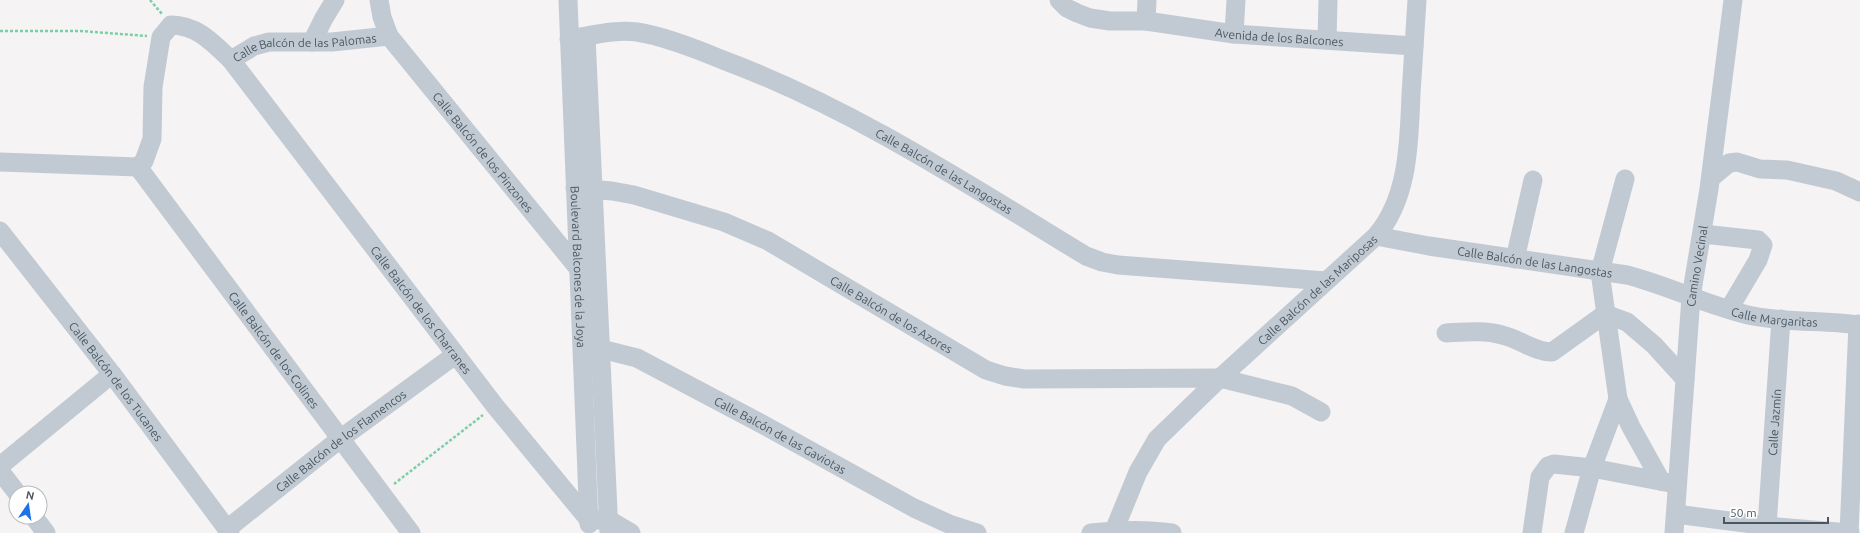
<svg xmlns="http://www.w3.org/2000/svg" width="1860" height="533" font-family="Ubuntu,sans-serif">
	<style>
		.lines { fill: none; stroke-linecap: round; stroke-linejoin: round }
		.path { stroke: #7ad0a6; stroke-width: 2.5; stroke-dasharray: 3 2; stroke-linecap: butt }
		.minor { stroke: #c1cad2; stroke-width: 19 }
		.labels { text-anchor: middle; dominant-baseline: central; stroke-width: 3; stroke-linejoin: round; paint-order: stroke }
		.street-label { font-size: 12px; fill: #4a5661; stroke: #fff }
	</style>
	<rect width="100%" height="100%" fill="#f5f3f3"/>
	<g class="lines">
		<path class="path" d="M150 0 162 14
			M0 31H81L147 36
			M394 484 483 415"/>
		<g class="minor">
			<path id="s1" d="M379 0 382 17 389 36 578 268"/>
			<path id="s2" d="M568 0 589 524"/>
			<path id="s3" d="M1059 0 1067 8 1077 13 1090 18 1110 21H1146L1234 34 1414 46"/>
			<path d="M1146 21 1147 0"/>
			<path d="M1234 34 1236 0"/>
			<path d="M586 37 609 533"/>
			<path id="s4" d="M569 39C591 36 614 29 637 32 663 36 699 50 723 60 852 108 969 185 1086 256L1102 262 1118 265 1326 281"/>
			<path d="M1327 40 1328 0"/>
			<path d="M312 42 324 18 335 0"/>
			<path id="s5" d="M231 60 495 406 589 520H609L631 533"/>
			<path d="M0 162 138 167"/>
			<path id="s6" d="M138 167 411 533"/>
			<path id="s7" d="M138 167 144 161 152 139 153 87 161 37 171 25C197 25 213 43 231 60L254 46 269 42H332L389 36"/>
			<path d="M1711 178 1729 163 1737 162 1760 169 1787 170 1836 181 1860 192"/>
			<path d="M1625 179 1600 272 1618 399 1631 427 1661 481"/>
			<path id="s8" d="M575 188 612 191 634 195 724 222 768 241 986 370 1005 376 1024 379 1220 378 1292 396 1321 412"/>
			<path id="s9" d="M0 231 112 374 230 533"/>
			<path d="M1703 234 1758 240 1763 245 1758 260 1729 309"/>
			<path id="s10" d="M1376 236 1429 246 1627 275C1670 286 1710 307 1753 316 1788 323 1825 320 1860 325"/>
			<path d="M1515 259 1533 180"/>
			<path d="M1446 333C1465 332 1484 330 1502 335 1520 339 1534 352 1552 352L1605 314 1627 322 1654 345 1685 379"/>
			<path id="s11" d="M589 346 637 358 760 423 914 508 949 524 977 533"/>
			<path d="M0 466 112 374"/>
			<path d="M0 471 17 493"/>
			<path d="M1676 514 1767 526 1850 533"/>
			<path d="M34 517 46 533"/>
			<path id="s12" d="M1767 526 1781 319"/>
			<path id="s13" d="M227 529 340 439 455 355"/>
			<path d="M1091 533C1118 530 1145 529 1172 533"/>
			<path id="s14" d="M1113 533 1138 472 1157 439 1220 378 1376 236C1409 197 1409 142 1411 94 1413 63 1415 31 1417 0"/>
			<path d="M1532 533 1540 477 1548 466 1554 464 1592 468 1670 483"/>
			<path d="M1574 533 1592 468 1618 399"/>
			<path id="s15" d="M1674 533 1691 297 1709 189 1733 0"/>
			<path d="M1849 533 1858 324"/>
		</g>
	</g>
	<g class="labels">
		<g class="street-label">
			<text stroke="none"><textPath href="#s3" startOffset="227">Avenida de los Balcones</textPath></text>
			<text stroke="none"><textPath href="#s7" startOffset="298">Calle Balcón de las Palomas</textPath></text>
			<text stroke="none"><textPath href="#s1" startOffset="187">Calle Balcón de los Pinzones</textPath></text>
			<text stroke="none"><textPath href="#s4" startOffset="407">Calle Balcón de las Langostas</textPath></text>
			<text stroke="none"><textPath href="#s10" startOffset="161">Calle Balcón de las Langostas</textPath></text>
			<text stroke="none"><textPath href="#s15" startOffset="268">Camino Vecinal</textPath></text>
			<text stroke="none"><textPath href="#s2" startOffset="267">Boulevard Balcones de la Joya</textPath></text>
			<text stroke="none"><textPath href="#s14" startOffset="323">Calle Balcón de las Mariposas</textPath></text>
			<text stroke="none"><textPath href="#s5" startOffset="314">Calle Balcón de los Charranes</textPath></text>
			<text stroke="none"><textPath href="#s8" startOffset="345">Calle Balcón de los Azores</textPath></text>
			<text stroke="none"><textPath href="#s10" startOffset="408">Calle Margaritas</textPath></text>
			<text stroke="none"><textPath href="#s6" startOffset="228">Calle Balcón de los Colines</textPath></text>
			<text stroke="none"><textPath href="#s9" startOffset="190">Calle Balcón de los Tucanes</textPath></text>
			<text stroke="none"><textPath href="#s12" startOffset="104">Calle Jazmín</textPath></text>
			<text stroke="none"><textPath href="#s11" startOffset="212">Calle Balcón de las Gaviotas</textPath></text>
			<text stroke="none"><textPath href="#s13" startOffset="144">Calle Balcón de los Flamencos</textPath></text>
		</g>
	</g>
	<g transform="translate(28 505) rotate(13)"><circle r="19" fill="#ffffff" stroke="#b7bbc0"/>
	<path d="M0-3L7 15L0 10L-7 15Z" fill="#1a73e8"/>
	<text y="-6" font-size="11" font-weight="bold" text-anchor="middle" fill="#4a5661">N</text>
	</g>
	<path d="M1724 517v6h104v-6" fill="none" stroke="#4a5661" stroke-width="2"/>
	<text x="1730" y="517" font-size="12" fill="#4a5661" stroke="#ffffff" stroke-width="3" paint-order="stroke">50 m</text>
</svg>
